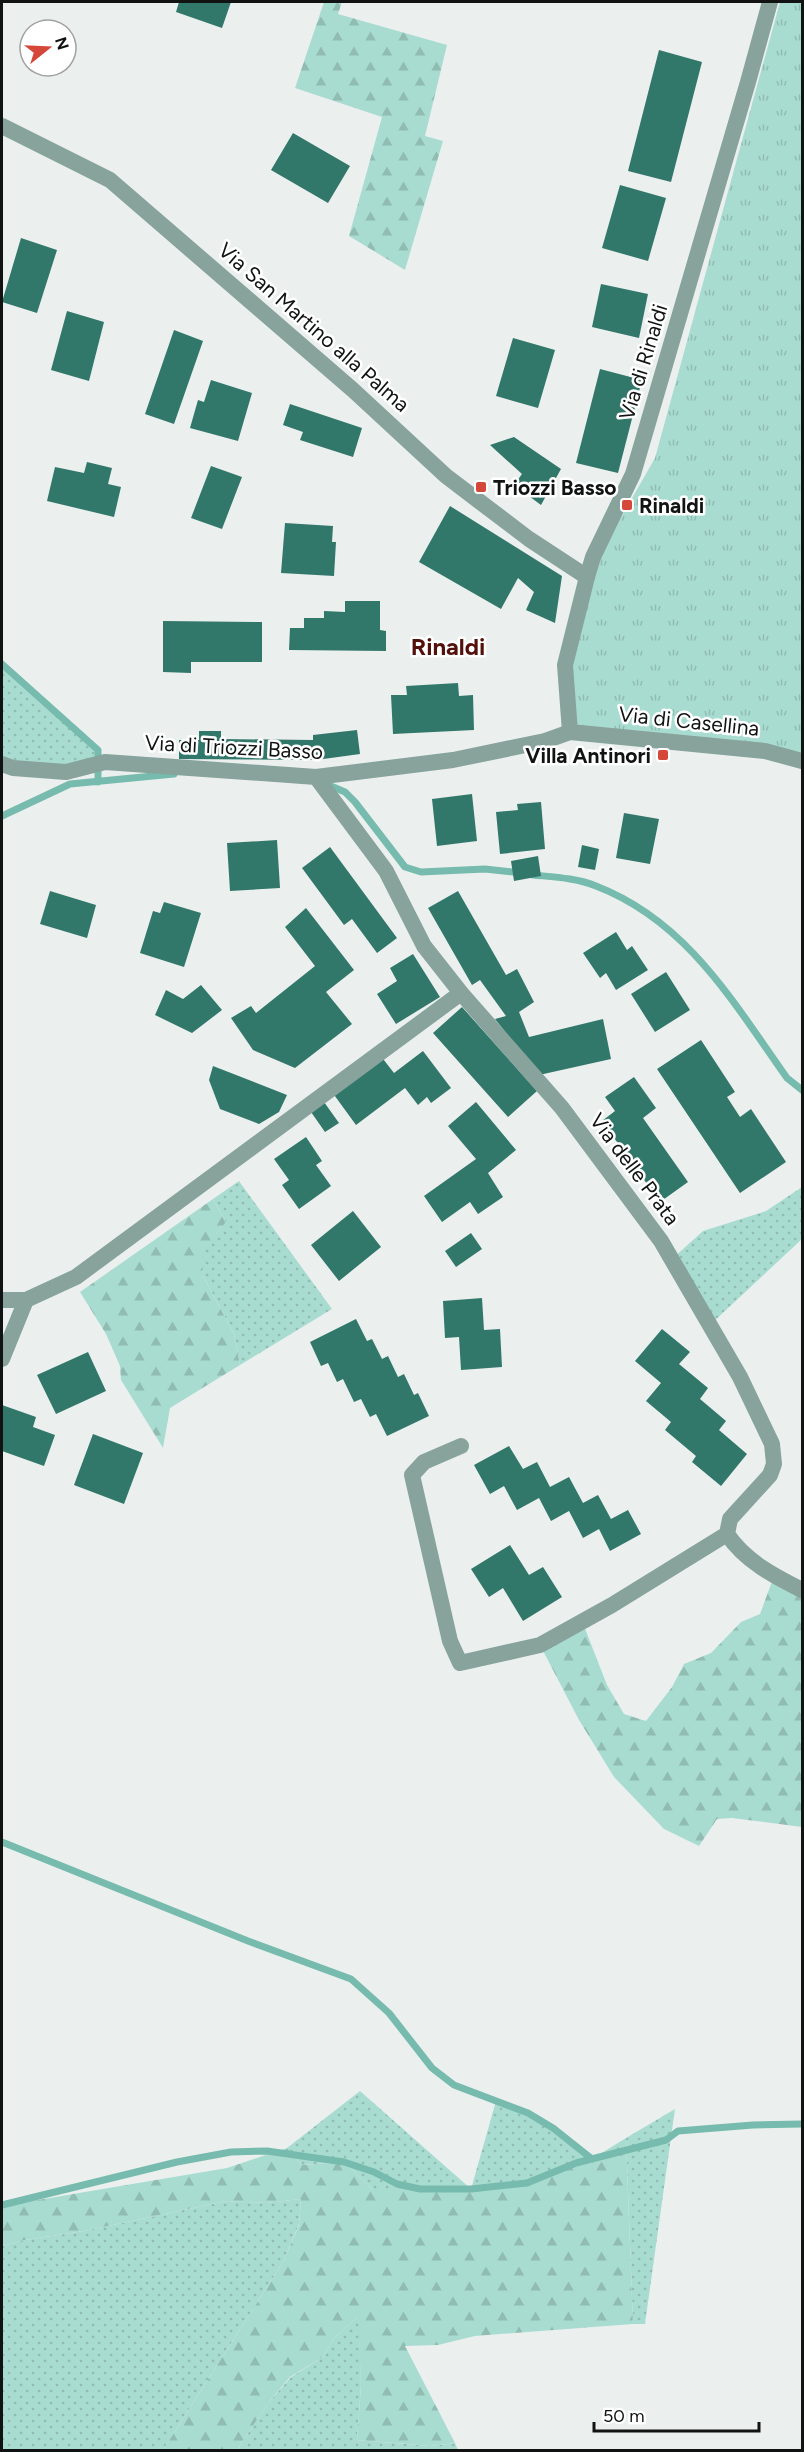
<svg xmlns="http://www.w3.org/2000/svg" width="804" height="2452" font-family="Figtree,sans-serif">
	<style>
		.grass { fill: url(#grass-dots) }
		.forest { fill: url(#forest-firs) }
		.park { fill: url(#park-tufts) }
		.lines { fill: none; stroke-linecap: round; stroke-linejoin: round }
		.stream { stroke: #76bbad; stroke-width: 7 }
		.building { fill: #31776a }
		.minor { stroke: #87a39c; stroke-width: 16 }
		.tertiary { stroke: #87a39c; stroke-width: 16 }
		.poi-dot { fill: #d54739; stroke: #fff; stroke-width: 2 }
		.labels { text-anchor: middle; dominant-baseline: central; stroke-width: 5; stroke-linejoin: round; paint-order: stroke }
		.street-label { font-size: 21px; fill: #111312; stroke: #fff }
		.poi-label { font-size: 21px; font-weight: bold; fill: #111312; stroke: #fff; text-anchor: start }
		.quarter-label { font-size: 24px; font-weight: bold; fill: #54100a; stroke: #fff }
	</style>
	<defs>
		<pattern id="grass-dots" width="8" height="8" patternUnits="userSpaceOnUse" patternTransform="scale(1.5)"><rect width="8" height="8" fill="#a9dcd1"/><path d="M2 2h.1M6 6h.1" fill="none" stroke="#90bcb2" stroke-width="1.8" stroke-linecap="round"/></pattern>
		<pattern id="forest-firs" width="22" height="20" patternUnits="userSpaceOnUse" patternTransform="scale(1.5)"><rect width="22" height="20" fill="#a9dcd1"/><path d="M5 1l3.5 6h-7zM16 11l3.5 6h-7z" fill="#90bcb2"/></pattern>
		<pattern id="park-tufts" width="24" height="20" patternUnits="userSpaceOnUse" patternTransform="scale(1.5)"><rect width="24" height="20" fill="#a9dcd1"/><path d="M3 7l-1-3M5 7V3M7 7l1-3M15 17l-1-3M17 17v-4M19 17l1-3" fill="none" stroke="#90bcb2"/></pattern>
	</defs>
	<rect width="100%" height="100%" fill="#ebf0ef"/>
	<path class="grass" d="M2 664 98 750 105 762 66 772 2 764Z
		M239 1181 332 1309 240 1365 234 1334 203 1276 201 1252 226 1222 213 1199Z
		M802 1187V1239L710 1325 672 1259 703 1231 766 1211Z
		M360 2091 471 2189 496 2101C539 2117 558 2131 592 2159 569 2165 549 2178 526 2183 476 2194 422 2189 372 2189L344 2162 302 2165 287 2148Z
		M675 2109 645 2324H633L626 2138Z
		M301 2199 299 2224 283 2262 163 2450H2V2246L25 2240 84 2231 226 2201 266 2203Z
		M359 2316 361 2385 357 2440 431 2446 455 2443 458 2450H239L240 2445 269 2402 291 2377 323 2357 334 2338Z"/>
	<path class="forest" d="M324 2H342L338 14 447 45 425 136 443 141 405 270 349 236 382 117 295 88Z
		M213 1199 226 1222 202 1252 203 1276 234 1334 240 1365 170 1408 163 1448 121 1380 120 1366 106 1334 80 1292Z
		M774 1576 802 1590V1827L732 1818 717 1819 699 1846 664 1829 614 1777 579 1720 540 1645 582 1621 607 1685 624 1714 646 1721 672 1687 684 1664 711 1653 741 1622 760 1614Z
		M626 2138 633 2324 475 2336 438 2345 405 2346 455 2443 431 2446 357 2440 361 2385 358 2317 334 2338 323 2357 290 2377 269 2402 240 2445 239 2450H163L283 2262 299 2225 301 2199 266 2203 226 2201 84 2231 25 2240 2 2246V2206L227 2168 287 2148 302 2165 344 2162 372 2189H471L527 2183 576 2163 592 2159Z"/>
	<path class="park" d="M780 2H802V761L570 732 565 665 587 577 655 458Z"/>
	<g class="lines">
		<path class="stream" d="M2 664 98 750V782
			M326 784 345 792 355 802 405 867 421 872 485 869 522 873
			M2 816 70 784 174 774
			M533 875C553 877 577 878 596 886 687 921 733 1002 787 1078L802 1090
			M2 1842 248 1941 351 1979 389 2013 432 2068 454 2085 528 2113 553 2128 592 2159
			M2 2205 177 2162 231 2152 267 2151 344 2162 374 2172 397 2184 420 2189H471L527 2183 576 2163 666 2140 678 2131 753 2125 802 2124"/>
	</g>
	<path class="building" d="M179 2H231L222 28 176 12Z
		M659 50 702 62 671 182 628 171Z
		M293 133 350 166 328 203 271 170Z
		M620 185 666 198 648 261 602 248Z
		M21 238 57 250 37 313 2 302Z
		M601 284 648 294 639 338 592 327Z
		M67 311 104 322 89 381 51 370Z
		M174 330 203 341 174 424 145 414Z
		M513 338 555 350 538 408 496 396Z
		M600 369 642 380 618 473 576 463Z
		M211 380 252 393 238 441 190 428 198 400 204 402Z
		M290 404 362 428 353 457 300 440 303 432 283 425Z
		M514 437 561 469 541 505 514 485 522 474 490 445Z
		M87 462 112 468 108 484 121 487 114 517 47 501 55 467 84 473Z
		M211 466 242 477 222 529 191 518Z
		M450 506 562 576 555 623 526 610 534 592 518 578 501 609 419 562Z
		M285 523 333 526 332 542H336L334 576 281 573Z
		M345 601H380V630L386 631V651L289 650 290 628H304V618H324V611L345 612Z
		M163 621 262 622V662H191V673L163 672Z
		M458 683 459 696 473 695 474 730 393 734 391 695H407L406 686Z
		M357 730 360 754 316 760 179 759V740H199V731H221V739L313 740V735Z
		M472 794 477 841 437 846 432 799Z
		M541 802 545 849 500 854 496 812 518 810 517 804Z
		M624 813 659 819 650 864 616 858Z
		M277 840 280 888 230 891 227 843Z
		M582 845 599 849 595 870 578 867Z
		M330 847 397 938 377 953 352 919 344 925 302 868Z
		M538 856 541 876 514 881 511 861Z
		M50 891 96 905 87 938 40 924Z
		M458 891 506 975 517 969 534 1002 519 1012 529 1037 603 1019 611 1059 539 1075 495 1019 506 1016 480 980 472 985 428 908Z
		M164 902 201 913 184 967 140 953 153 911 160 913Z
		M306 908 354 970 326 992 352 1024 295 1068 253 1050 231 1018 251 1006 256 1013 315 966 285 927Z
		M616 932 627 950 632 946 648 970 616 990 606 973 600 978 583 953Z
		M413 954 440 997 396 1024 377 994 397 981 390 968Z
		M666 972 690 1010 655 1032 631 994Z
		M201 985 222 1010 192 1033 155 1015 166 990 183 999Z
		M462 1007 537 1091 508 1117 433 1033Z
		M701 1040 735 1092 727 1097 740 1117 751 1109 786 1162 740 1193 657 1069Z
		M423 1051 451 1088 431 1103 427 1097 418 1105 405 1088 356 1125 332 1092 380 1055 394 1073Z
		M213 1066 287 1095 279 1112 259 1124 220 1109 209 1080Z
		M634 1077 656 1108 643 1118 688 1182 660 1202 602 1121 615 1111 605 1097Z
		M324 1102 339 1123 325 1132 311 1112Z
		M476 1102 516 1150 488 1173 503 1197 478 1214 470 1202 442 1222 424 1196 476 1159 448 1126Z
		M306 1137 322 1161 316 1165 331 1186 299 1209 282 1185 289 1180 274 1159Z
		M353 1211 381 1247 339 1281 311 1245Z
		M471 1233 482 1249 456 1267 445 1251Z
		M482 1298 484 1330 500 1329 502 1367 461 1370 459 1337 445 1338 443 1301Z
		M356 1319 367 1341 372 1339 382 1359 388 1356 398 1377 404 1374 414 1395 418 1393 429 1416 387 1436 376 1414 370 1417 361 1399 354 1402 343 1379 337 1382 328 1363 321 1366 310 1342Z
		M662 1329 690 1352 679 1364 708 1388 700 1399 726 1421 719 1430 747 1454 721 1486 692 1462 696 1456 665 1430 671 1422 646 1401 661 1383 635 1361Z
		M88 1352 106 1391 56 1414 37 1375Z
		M2 1405 36 1417 33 1427 55 1435 44 1466 2 1451Z
		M93 1434 143 1453 124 1504 74 1485Z
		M509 1446 523 1469 537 1462 550 1487 569 1477 583 1503 598 1495 611 1519 628 1510 641 1534 610 1551 599 1529 583 1538 569 1511 551 1521 539 1498 517 1510 504 1486 490 1494 474 1465Z
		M510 1545 529 1575 543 1567 562 1597 523 1621 503 1588 489 1597 471 1569Z"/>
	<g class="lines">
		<path class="minor" d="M587 577 593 557 633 474 748 82 770 2
			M2 764 13 768 66 772 105 762 316 777 453 760 545 741 570 732
			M316 777 386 871 424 946 461 993 562 1108 661 1241 740 1377 772 1444 774 1464 770 1475 730 1519 727 1534C745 1561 774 1576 802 1590
			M2 1300H26L76 1277 461 993
			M2 1359 26 1300
			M461 1446 424 1462 412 1475 450 1641 460 1663 540 1645 612 1605 727 1534"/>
		<path class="tertiary" d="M2 126 110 180 353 390 446 476 529 539 587 577 565 665 570 732 765 751 802 761"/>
	</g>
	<g class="poi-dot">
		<rect x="475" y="481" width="12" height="12" rx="3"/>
		<rect x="621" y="499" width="12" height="12" rx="3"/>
		<rect x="657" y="749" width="12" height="12" rx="3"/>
	</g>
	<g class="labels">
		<g class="street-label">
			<text transform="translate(314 327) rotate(41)">Via San Martino alla Palma</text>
			<text transform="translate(643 362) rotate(-73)">Via di Rinaldi</text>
			<text transform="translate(689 721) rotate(6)">Via di Casellina</text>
			<text transform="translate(234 747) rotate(3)">Via di Triozzi Basso</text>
			<text transform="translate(635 1169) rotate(53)">Via delle Prata</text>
		</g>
		<g class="poi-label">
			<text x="493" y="487">Triozzi Basso</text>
			<text x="639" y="505">Rinaldi</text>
			<text x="651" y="755" text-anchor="end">Villa Antinori</text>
		</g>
		<g class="quarter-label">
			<text x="448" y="646">Rinaldi</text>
		</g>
	</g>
	<rect width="804" height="2452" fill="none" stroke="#111312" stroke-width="6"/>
	<g transform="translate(48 48) rotate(72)"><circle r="28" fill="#ffffff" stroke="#a0a1a0" stroke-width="1.5"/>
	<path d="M0-4.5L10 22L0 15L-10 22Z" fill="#d54739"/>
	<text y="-9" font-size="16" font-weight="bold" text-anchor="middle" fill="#111312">N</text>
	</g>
	<path d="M594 2422v9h165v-9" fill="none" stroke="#111312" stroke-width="3"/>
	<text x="603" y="2422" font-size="18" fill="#111312" stroke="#ffffff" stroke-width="4.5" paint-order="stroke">50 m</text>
</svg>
